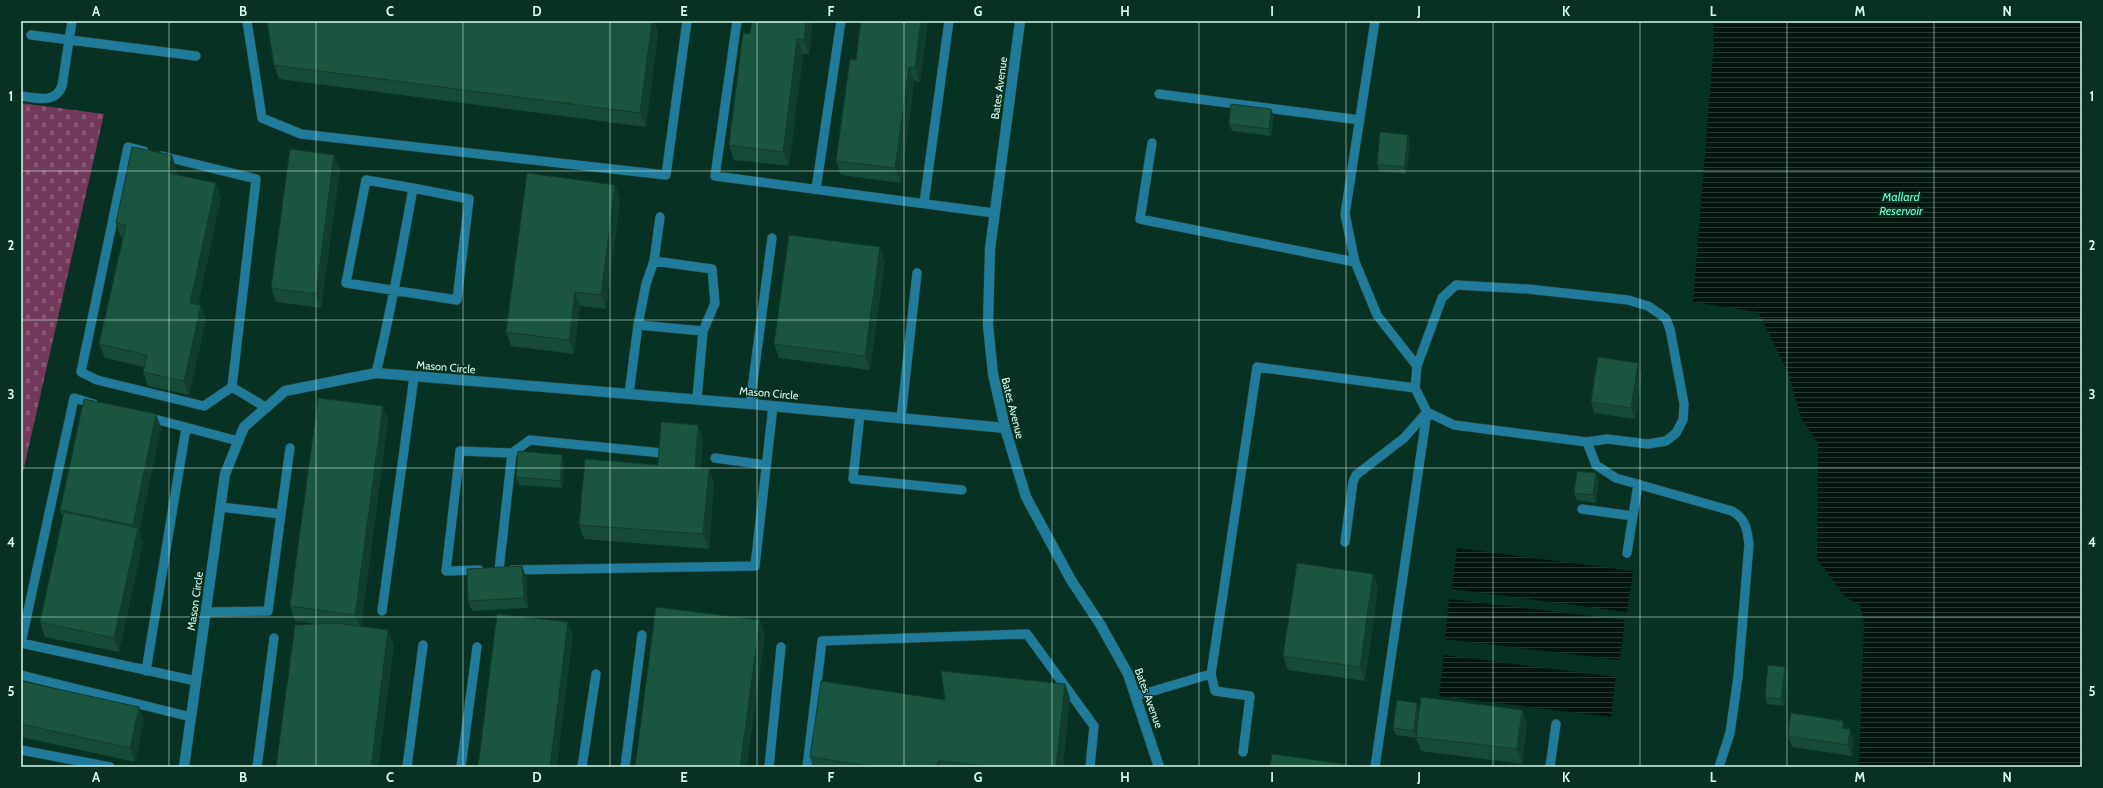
<svg xmlns="http://www.w3.org/2000/svg" width="2103" height="788" font-family="Cabin,sans-serif">
	<style>
		.cemetery { fill: url(#cemetery-stones) }
		.water { fill: url(#water-rules) }
		.lines { fill: none; stroke-linecap: round; stroke-linejoin: round }
		.service-casing { stroke: #244d3f; stroke-width: 10 }
		.minor-casing { stroke: #244d3f; stroke-width: 11 }
		.tertiary-casing { stroke: #244d3f; stroke-width: 11 }
		.service { stroke: #207b9b; stroke-width: 9 }
		.minor { stroke: #207b9b; stroke-width: 10 }
		.tertiary { stroke: #207b9b; stroke-width: 10 }
		.wall { fill: #164937 }
		.shaded-wall { fill: #123c2d }
		.building { fill: #1a5540; stroke: #123c2d }
		.grid { fill: none; stroke: #d8fcec; stroke-width: 1; stroke-opacity: 0.55 }
		.labels { text-anchor: middle; dominant-baseline: central; stroke-width: 3; stroke-linejoin: round; paint-order: stroke }
		.street-label { font-size: 11px; fill: #d8fcec; stroke: #073123 }
		.water-label { font-size: 12px; font-style: italic; fill: #6bfac7; stroke: #073123 }
		.neatline { fill: none; stroke: #d8fcec; stroke-width: 1.5 }
		.grid-label { font-size: 13px; text-anchor: middle; font-weight: bold; fill: #d8fcec }
	</style>
	<defs>
		<pattern id="cemetery-stones" width="16" height="16" patternUnits="userSpaceOnUse"><rect width="16" height="16" fill="#73395a"/><path d="M2 7V4a2 2 0 0 1 4 0v3zM10 15v-3a2 2 0 0 1 4 0v3z" fill="#865772"/></pattern>
		<pattern id="water-rules" width="6" height="5" patternUnits="userSpaceOnUse"><rect width="6" height="5" fill="#04160f"/><path d="M0 2.5h6" fill="none" stroke="#283932"/></pattern>
	</defs>
	<rect width="100%" height="100%" fill="#073123"/>
	<path class="cemetery" d="M21 103 104 114 21 481Z"/>
	<path class="water" d="M1713 21H2082V767H1859L1864 623 1860 605 1845 597 1817 559 1818 443 1801 418 1788 372 1758 312 1693 302 1714 43Z
		M1457 548 1633 571 1627 612 1452 589Z
		M1449 599 1625 620 1620 660 1445 639Z
		M1444 655 1616 677 1611 717 1439 696Z"/>
	<g class="lines">
		<g class="service-casing">
			<path id="service" d="M247 21 262 118 301 134 666 175 687 21
				M737 21 715 176 994 213
				M1375 21 1345 214 1355 262 1377 315 1417 366 1415 388
				M31 35 196 56
				M1159 94 1360 120
				M21 96C37 98 55 104 62 86L72 21
				M1152 143 1140 219 1355 262
				M144 151 128 147 81 372 97 380 204 406 232 387
				M162 156 256 179 232 387 267 408
				M816 189 841 21
				M924 203 949 21
				M654 261 660 217
				M638 325 646 284 654 261 712 269 715 303 703 331
				M1417 366 1442 298 1456 285 1528 289 1628 300 1648 306 1660 314 1666 319 1670 329 1684 404 1683 420 1676 433 1666 441 1648 444 1607 439 1587 442
				M376 373C391 312 402 250 413 188L469 199 457 300 346 283 366 180 413 188
				M629 394 638 325 703 331 697 399
				M94 404 74 398 21 643 196 681
				M750 404 772 238
				M860 414 853 479 962 490
				M147 417 238 441
				M901 418 917 273
				M512 453 530 440 662 453
				M715 458 766 465
				M220 507 281 514 290 448
				M1582 509 1633 516
				M1345 542 1353 482 1356 475 1404 438 1427 412 1454 425 1587 442 1596 465 1616 478 1732 511C1746 519 1747 529 1749 544L1738 677 1730 733 1719 767
				M1627 553 1638 484
				M479 570 446 571 460 451 512 453 499 570
				M512 570 755 566 773 406
				M382 611 414 377
				M206 612 268 611 281 514
				M146 671 186 428
				M1211 674 1215 691 1250 696 1243 752
				M21 675 191 717
				M1136 696 1211 674 1257 367 1415 388 1427 412 1375 767
				M21 750 110 767
				M257 767 274 638
				M407 767 423 645
				M461 767 477 647
				M582 767 596 674
				M625 767 642 635
				M769 767 781 647
				M807 767 822 641 1027 634 1094 726 1090 767
				M1550 767 1556 724"/>
		</g>
		<g class="minor-casing">
			<path id="minor" d="M184 767 225 474 244 427 285 391 376 373 750 404 1005 428"/>
		</g>
		<g class="tertiary-casing">
			<path id="tertiary" d="M1020 21 990 249 988 325 993 374 1005 428 1026 497 1071 580 1100 624 1128 674 1159 767"/>
		</g>
		<use href="#service" class="service"/>
		<use href="#minor" class="minor"/>
		<use href="#tertiary" class="tertiary"/>
	</g>
	<path class="wall" d="M267 21H654L658 33 646 127 279 79 274 65Z
		M813 21 809 54H803L789 166 734 160 729 145 750 34Z
		M861 21H928L920 82 914 81 901 183 841 175 836 161 856 60Z
		M1274 117 1271 136 1232 131 1229 124Z
		M1410 142 1406 174 1379 171 1377 164Z
		M340 169 321 308 276 302 271 288Z
		M177 170 176 174 221 197 198 305 206 320 189 395 148 386 143 372 144 367 105 358 99 344 123 237H121L116 223Z
		M615 185 620 199 606 309 580 306 574 354 511 346 506 332Z
		M885 261 870 370 779 358 774 344Z
		M1642 374 1635 419 1594 413 1591 402Z
		M383 406 388 421 361 626 394 645 378 767H276L319 624 295 621 290 606Z
		M156 414 161 428 139 532 143 542 119 652 45 637 40 622 63 517 60 510Z
		M698 425 703 439 701 468 714 483 709 549 584 539 579 525 658 465Z
		M562 455 564 462 562 488 519 485 516 477Z
		M1599 480 1596 503 1577 500 1574 493Z
		M522 566 526 577 528 608 472 611 468 601Z
		M1378 588 1365 681 1288 670 1283 656Z
		M1785 667 1788 674 1784 706 1767 704 1765 697Z
		M21 681 139 707 144 721 135 762 21 737Z
		M1065 684 1070 698 1063 767H813L810 757 945 700Z
		M1419 708 1527 724 1522 764 1421 751 1416 738 1396 735 1393 728Z
		M1843 721 1845 728 1850 729 1854 740 1852 756 1792 747 1788 736Z"/>
	<path class="shaded-wall" d="M652 21H654L658 33 646 127 640 113Z
		M806 21H813L809 54 804 40Z
		M921 21H928L920 82 915 68Z
		M797 39 803 54 789 166 783 152Z
		M909 67 914 81 901 183 895 168Z
		M1271 109 1274 117 1271 136 1269 129Z
		M1408 135 1410 142 1406 174 1404 167Z
		M172 155 177 170 173 187 168 173Z
		M334 155 340 169 321 308 316 294Z
		M216 183 221 197 195 317 190 303Z
		M615 185 620 199 606 309 601 295Z
		M880 247 885 261 870 370 865 356Z
		M575 292 580 306 574 354 569 340Z
		M201 305 206 320 189 395 184 381Z
		M1638 363 1642 374 1635 419 1631 408Z
		M383 406 388 421 361 629 355 615Z
		M156 414 161 428 139 532 143 542 119 652 114 638 136 535 133 525Z
		M698 425 703 439 700 482 695 467Z
		M562 455 564 462 562 488 560 481Z
		M709 469 714 483 709 549 703 534Z
		M1596 473 1599 480 1596 503 1593 495Z
		M522 566 526 577 528 608 524 598Z
		M1373 574 1378 588 1365 681 1360 667Z
		M760 620 765 635 747 767H740Z
		M568 622 573 636 557 767H550Z
		M388 630 394 645 378 767H371Z
		M1785 667 1788 674 1784 706 1781 699Z
		M1065 684 1070 698 1063 767H1056Z
		M1417 703 1420 710 1416 737 1414 731Z
		M139 707 144 721 135 762 130 748Z
		M1522 710 1527 724 1522 764 1517 749Z
		M1843 721 1847 732 1842 728Z
		M1850 729 1854 740 1852 756 1848 745Z
		M939 761 941 767H934Z"/>
	<path class="building" d="M267 21H652L640 113 274 65Z
		M752 21H806L804 40 797 39 783 152 729 145 743 33 750 34Z
		M861 21H921L915 68 909 67 895 168 836 161 850 59 856 60Z
		M1231 104 1271 109 1269 129 1229 124Z
		M1380 132 1408 135 1404 167 1377 164Z
		M132 147 172 155 168 173 216 183 190 303 201 305 184 381 143 372 147 355 99 344 126 225 116 223Z
		M290 149 334 155 316 294 271 288Z
		M527 173 615 185 601 295 575 292 569 340 506 332Z
		M789 235 880 247 865 356 774 344Z
		M1598 357 1638 363 1631 408 1591 402Z
		M318 398 383 406 355 615 290 606Z
		M84 399 156 414 133 525 60 510Z
		M661 422 698 425 695 467 709 469 703 534 579 525 585 459 658 465Z
		M518 451 562 455 560 481 516 477Z
		M1577 471 1596 473 1593 495 1574 493Z
		M64 512 138 528 114 638 40 622Z
		M1297 563 1373 574 1360 667 1283 656Z
		M522 566 524 598 468 601 467 569Z
		M656 607 760 620 740 767H635Z
		M497 614 568 622 550 767H478Z
		M336 623 388 630 371 767H276L295 625Z
		M1768 665 1785 667 1781 699 1765 697Z
		M941 671 1065 684 1056 767H994L939 761 934 767H875L810 757 821 681 945 700Z
		M21 681 139 707 130 748 21 724Z
		M1421 697 1522 710 1517 749 1416 737Z
		M1397 700 1417 703 1414 731 1393 728Z
		M1791 713 1843 721 1842 728 1850 729 1848 745 1788 736Z
		M1272 754 1351 765 1350 767H1270Z"/>
	<path class="grid" d="M169 21V767M316 21V767M463 21V767M610 21V767M757 21V767M904 21V767M1052 21V767M1199 21V767M1346 21V767M1493 21V767M1640 21V767M1787 21V767M1934 21V767M21 171H2082M21 320H2082M21 468H2082M21 617H2082"/>
	<g class="labels">
		<g class="street-label">
			<text transform="translate(999 88) rotate(-82)">Bates Avenue</text>
			<text transform="translate(446 367) rotate(5)">Mason Circle</text>
			<text transform="translate(769 393) rotate(5)">Mason Circle</text>
			<text transform="translate(1013 408) rotate(76)">Bates Avenue</text>
			<text transform="translate(195 601) rotate(-82)">Mason Circle</text>
			<text transform="translate(1149 698) rotate(70)">Bates Avenue</text>
		</g>
		<g class="water-label">
			<text x="1901" y="196">Mallard<tspan x="1901" dy="14">Reservoir</tspan></text>
		</g>
	</g>
	<rect width="2103" height="788" fill="none" stroke="#073123" stroke-width="44"/>
	<rect x="22" y="22" width="2059" height="744" class="neatline"/>
	<g class="grid-label">
		<text x="96" y="16">A</text>
		<text x="243" y="16">B</text>
		<text x="390" y="16">C</text>
		<text x="537" y="16">D</text>
		<text x="684" y="16">E</text>
		<text x="831" y="16">F</text>
		<text x="978" y="16">G</text>
		<text x="1125" y="16">H</text>
		<text x="1272" y="16">I</text>
		<text x="1419" y="16">J</text>
		<text x="1566" y="16">K</text>
		<text x="1713" y="16">L</text>
		<text x="1860" y="16">M</text>
		<text x="2007" y="16">N</text>
		<text x="11" y="101">1</text>
		<text x="2092" y="101">1</text>
		<text x="11" y="250">2</text>
		<text x="2092" y="250">2</text>
		<text x="11" y="399">3</text>
		<text x="2092" y="399">3</text>
		<text x="11" y="547">4</text>
		<text x="2092" y="547">4</text>
		<text x="11" y="696">5</text>
		<text x="2092" y="696">5</text>
		<text x="96" y="782">A</text>
		<text x="243" y="782">B</text>
		<text x="390" y="782">C</text>
		<text x="537" y="782">D</text>
		<text x="684" y="782">E</text>
		<text x="831" y="782">F</text>
		<text x="978" y="782">G</text>
		<text x="1125" y="782">H</text>
		<text x="1272" y="782">I</text>
		<text x="1419" y="782">J</text>
		<text x="1566" y="782">K</text>
		<text x="1713" y="782">L</text>
		<text x="1860" y="782">M</text>
		<text x="2007" y="782">N</text>
	</g>
</svg>
